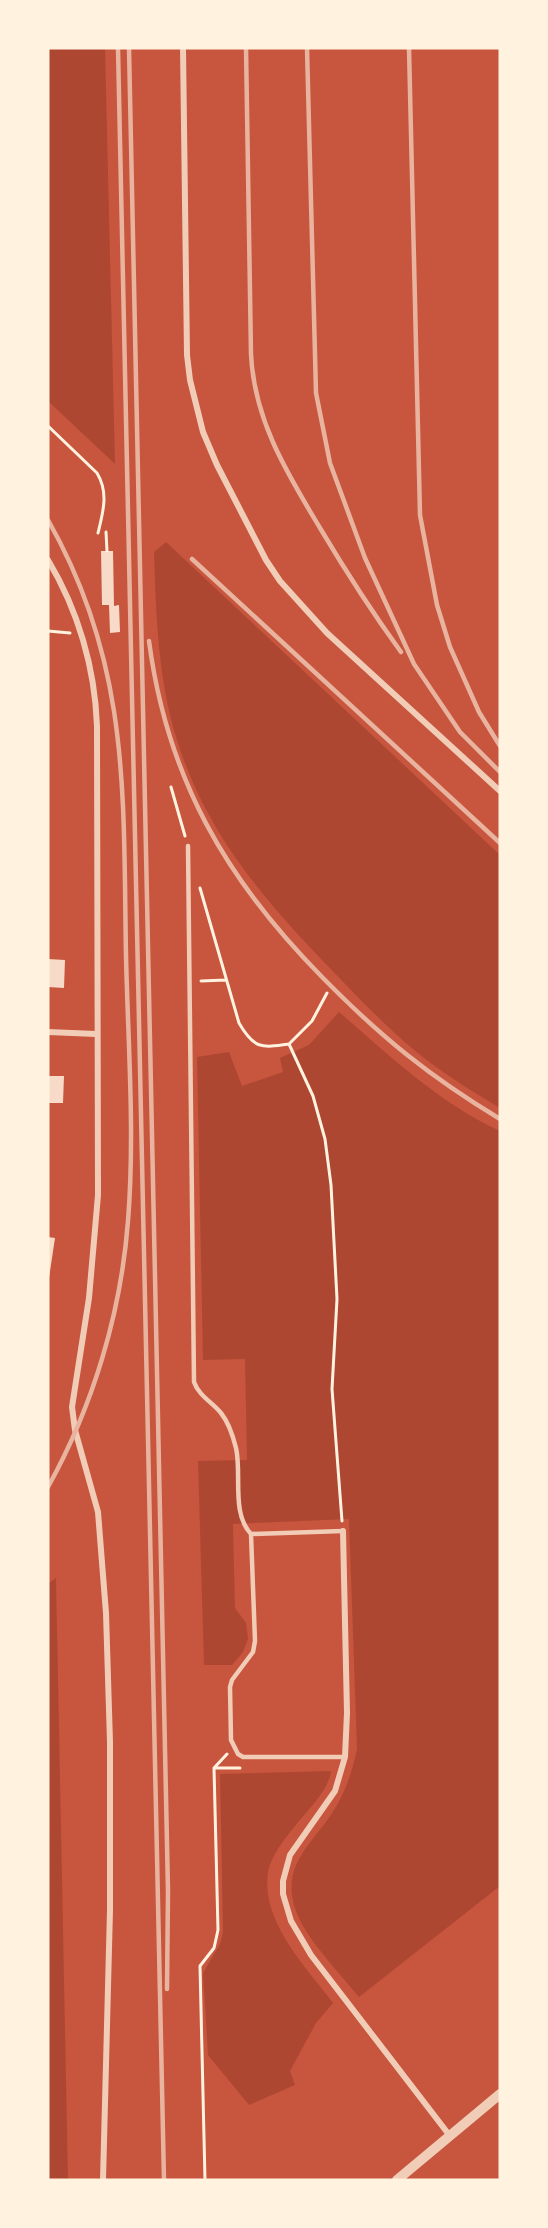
<svg xmlns="http://www.w3.org/2000/svg" width="548" height="2228" font-family="Helvetica,sans-serif">
	<style>
		.green { fill: #ae4732 }
		.building { fill: #f7dbc8 }
		.lines { fill: none; stroke-linecap: round; stroke-linejoin: round }
		.path { stroke: #fff3e0; stroke-width: 3 }
		.service { stroke: #f1ccb7; stroke-width: 4.5 }
		.minor { stroke: #f1ccb7; stroke-width: 6 }
		.tertiary { stroke: #f1ccb7; stroke-width: 10 }
		.rail { stroke: #e9b49f; stroke-width: 4.5 }
	</style>
	<rect width="100%" height="100%" fill="#c8553d"/>
	<path class="green" d="M48 48H105L115 464 48 401Z
		M166 542 500 855V1108C468 1089 436 1069 407 1044 377 1018 350 989 323 961 259 894 205 830 177 740 158 680 156 615 154 552Z
		M339 1012C390 1056 439 1103 500 1131V1886L359 1997C341 1975 308 1940 298 1916 276 1864 315 1844 337 1805 347 1788 353 1768 357 1749L349 1519 233 1524 235 1608 246 1623 248 1639 243 1652 232 1665H204L198 1461 247 1460 245 1359 203 1360 197 1057 229 1052 242 1086 283 1072 280 1058 309 1045Z
		M56 1578 68 2180H48V1584Z
		M331 1771C329 1789 310 1808 299 1821 288 1835 271 1854 268 1873 261 1922 306 1967 333 2003L316 2023 290 2071 295 2085 249 2105 208 2055 203 1973 220 1944 223 1932 220 1774Z"/>
	<path class="building" d="M101 551H113L114 606 119 605 120 632 110 633 109 605H102Z
		M48 959 65 960 64 988 48 987Z
		M48 1076H64L63 1103H48Z
		M48 1237 55 1238 49 1278H48Z"/>
	<g class="lines">
		<path class="path" d="M48 426 97 473C109 493 103 512 98 533
			M106 532 107 551
			M48 631 70 633
			M171 787 185 836
			M200 888 239 1023C254 1049 261 1048 289 1044
			M201 981 226 980
			M327 993 312 1021 289 1044 313 1096 325 1139 331 1185 337 1299 332 1389 342 1521
			M214 1768H240
			M205 2180 200 1966 214 1948 218 1930 214 1768 227 1754"/>
		<path class="service" d="M188 846 194 1382C199 1396 212 1402 221 1413 229 1423 233 1436 236 1448 242 1474 231 1513 251 1534
			M343 1531 251 1534 255 1641 253 1652 232 1680 230 1687 231 1740 238 1754 243 1757H345"/>
		<path class="minor" d="M183 48 187 355 190 380 203 432 217 465 266 560 280 581 327 633 500 791
			M48 560C78 610 95 668 97 726L98 1195 89 1298 72 1407 75 1430 98 1512 106 1613 110 1742V1910L103 2180
			M48 1032 96 1034
			M343 1531 347 1713 345 1757 335 1791 290 1855 283 1881V1894L291 1921 311 1955 450 2136"/>
		<path class="tertiary" d="M397 2180 500 2094"/>
		<path class="rail" d="M118 48 164 2180
			M129 48 168 1891 167 1989
			M246 48 251 354C254 420 287 473 320 528 345 570 372 612 401 652
			M307 48 316 393 330 463 365 558 414 664 460 732 500 772
			M409 48 420 515 437 605 450 647 479 712 500 746
			M48 520C131 666 123 796 126 956 128 1044 135 1133 128 1221 121 1313 93 1406 48 1487
			M192 559 500 843
			M149 641C167 778 226 880 323 978 381 1037 429 1076 500 1119"/>
	</g>
	<rect width="548" height="2228" fill="none" stroke="#fff3e0" stroke-width="99"/>
</svg>
